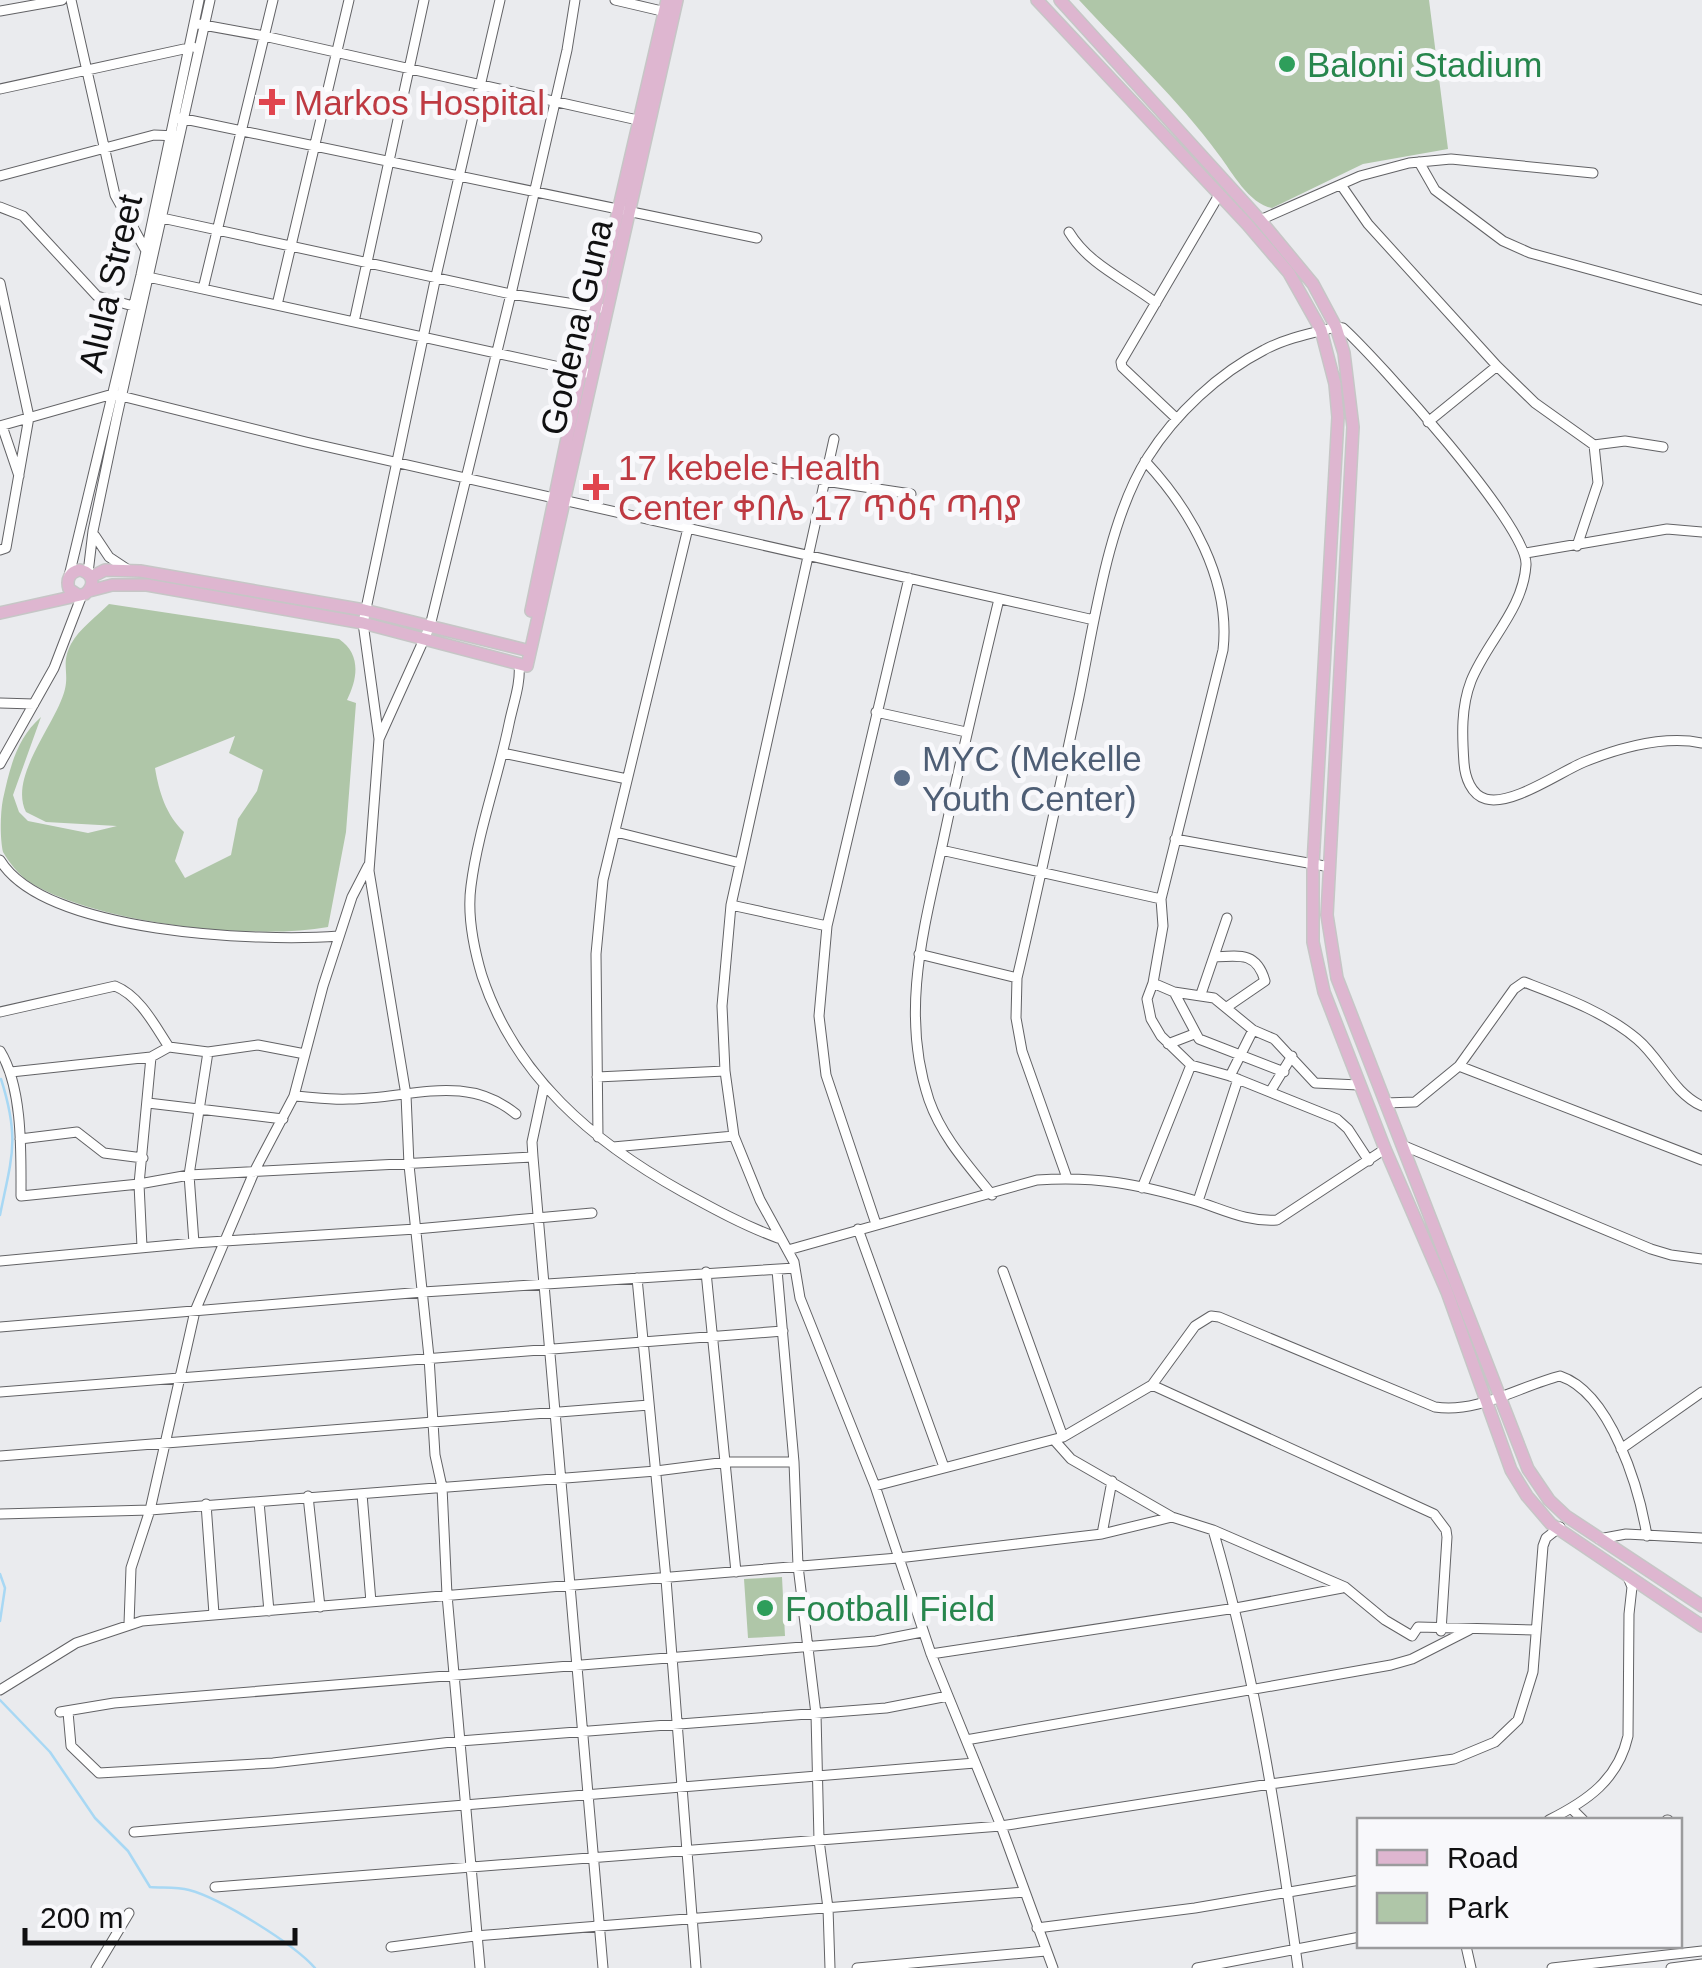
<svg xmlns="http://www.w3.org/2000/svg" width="1702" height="1968" font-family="Arial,'Noto Sans Ethiopic',sans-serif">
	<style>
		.green { fill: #afc6a8; fill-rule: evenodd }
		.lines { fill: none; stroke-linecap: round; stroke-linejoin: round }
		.stream { stroke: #a8d8f4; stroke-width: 2.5 }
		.minor-casing { stroke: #626265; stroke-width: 11 }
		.major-casing { stroke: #c6c6c6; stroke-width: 14 }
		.minor { stroke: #fff; stroke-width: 9 }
		.major { stroke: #deb6d0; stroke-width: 11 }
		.leisure-dot { fill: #2e9e5b; stroke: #f8f8fb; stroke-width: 4 }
		.health-dot { fill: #e0444e; stroke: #f8f8fb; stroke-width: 4 }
		.service-dot { fill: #5c6f8a; stroke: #f8f8fb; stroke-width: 4 }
		.labels { text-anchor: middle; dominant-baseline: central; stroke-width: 10; stroke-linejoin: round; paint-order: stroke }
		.leisure-label { font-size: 35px; fill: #27864d; stroke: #f8f8fb; text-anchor: start }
		.health-label { font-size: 35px; fill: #be3a42; stroke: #f8f8fb; text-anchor: start }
		.street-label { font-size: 35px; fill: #101011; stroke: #f8f8fb }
		.service-label { font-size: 35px; fill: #4e5e75; stroke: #f8f8fb; text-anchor: start }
	</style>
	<rect width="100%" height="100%" fill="#eaebee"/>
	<path class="green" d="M1079 0H1429L1448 149 1363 164 1272 208C1249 204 1232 172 1219 155 1178 99 1126 51 1079 0Z
		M109 604 339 639C361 654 358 678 347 700L356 703 346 832 328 927C253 941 92 923 28 881 19 875 8 861 3 852 0 839 0 814 3 799 10 768 16 739 41 717L13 795 19 812 28 821 88 833 117 826 46 822 26 812C8 776 57 723 65 689 69 672 61 663 71 644 79 629 97 616 109 604ZM235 736 229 753 263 770 257 791 238 819 231 855 185 878 175 861 184 832C166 815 159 792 155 768Z
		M782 1577 785 1636 748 1638 744 1579Z"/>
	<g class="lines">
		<path class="stream" d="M0 1215C12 1156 20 1139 1 1079
			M0 1574 5 1588 0 1621
			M0 1700 50 1752 95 1818 128 1851 150 1887C163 1888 177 1887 189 1890 220 1898 294 1944 315 1968"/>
		<g class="minor-casing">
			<path id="minor" d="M71 0 115 195 145 249
				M615 0 666 12
				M0 11 62 0
				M198 24 264 36 642 121
				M0 89 193 47
				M175 117 757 238
				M1419 162 1435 190 1503 241 1530 253 1702 300
				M0 176 154 135 177 136
				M1341 185 1368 224 1497 366 1535 403 1594 445 1598 483 1577 546
				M0 207 23 216 97 296 133 306
				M162 218 511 294 600 308
				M1260 220 1360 176 1409 163 1451 159 1593 173
				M1069 232C1089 265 1126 280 1156 303
				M148 277 587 373
				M0 283 29 417 6 548 0 550
				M203 289 273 0
				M277 305 349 0
				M354 322 424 0
				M1177 419 1122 367 1121 362 1219 195
				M1428 422 1497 366
				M0 426 113 394 306 442 1094 620
				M2 426 19 476
				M834 439 731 905 722 1006 725 1071 734 1136 760 1200 794 1262 800 1298 875 1486 931 1654 1001 1826 1053 1968
				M1594 445 1625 441 1663 447
				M1145 461C1191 510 1231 581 1223 650L1161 899 1163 926 1153 983 1147 999 1151 1019 1161 1036 1191 1065 1230 1076 1337 1119 1348 1129 1369 1161
				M751 463 825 481 911 494
				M95 536 109 557 127 569
				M1526 553 1667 529 1702 532
				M88 573 93 531 117 416 210 0
				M69 576 141 275 199 0
				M519 664C521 684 513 704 509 724 498 778 478 831 471 886 467 915 474 949 482 976 515 1076 593 1142 683 1192 714 1209 745 1226 778 1238
				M0 703 34 704
				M876 712 966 732
				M379 739 430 626 511 294 567 50 575 0
				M503 753 627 779
				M0 764 54 668 82 595
				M616 832 740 863
				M1175 839 1330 867
				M941 850 1161 899
				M0 860C45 934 260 942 339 936
				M731 905 827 926
				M919 954 1017 978
				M1216 957C1241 955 1257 953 1265 981L1227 1007
				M1153 983 1174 992 1214 998 1253 1030 1274 1039 1315 1083 1359 1085
				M1174 992 1199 1039 1284 1072
				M1201 994 1227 918
				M0 1012 115 986C140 996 155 1026 169 1047L208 1052 258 1045 305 1054
				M1168 1044 1194 1034
				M0 1051C23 1088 21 1153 21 1196L139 1184 189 1175 533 1157
				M1459 1066 1514 989 1524 982C1563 997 1605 1012 1637 1039 1661 1059 1673 1093 1702 1106
				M11 1072 151 1057 169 1047
				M1230 1076 1253 1030
				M597 1077 725 1071
				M544 1086 532 1142 533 1157 603 1968
				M1270 1092 1292 1056
				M294 1096C312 1097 331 1100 349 1099 409 1099 465 1072 516 1114
				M148 1103 283 1119
				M1385 1103 1415 1102 1459 1066 1702 1160
				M598 1137 596 954 603 880 688 528
				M20 1139 77 1132 104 1153 143 1158
				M1402 1145 1651 1249 1671 1255 1702 1259
				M613 1147 734 1136
				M1067 1178 1022 1051 1016 1018 1017 978C1039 885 1059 791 1079 697 1094 624 1108 519 1148 457 1175 414 1219 373 1264 350 1286 338 1312 333 1336 327L1343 328C1377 359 1529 527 1526 565 1523 610 1487 641 1471 681 1461 707 1462 735 1464 763 1465 777 1471 795 1486 799 1512 806 1560 772 1584 762 1619 748 1664 735 1702 743
				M1142 1188 1191 1065
				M992 1195C968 1165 942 1137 929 1100 899 1011 925 925 944 837 961 757 980 678 999 599
				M1198 1201 1238 1079
				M876 1224 826 1075 819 1016 827 926 909 578
				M858 1229 944 1467
				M194 1243 189 1175 208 1052
				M142 1247 139 1184 151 1057
				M788 1250 1037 1180C1097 1176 1137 1184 1193 1200 1223 1209 1245 1222 1277 1220L1385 1149
				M0 1261 194 1243 416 1229 592 1213
				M777 1270 794 1462 798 1566 816 1714 819 1840 828 1908 830 1968
				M1003 1271 1063 1437
				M706 1272 736 1572
				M637 1278 666 1579 696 1968
				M0 1327 423 1292 795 1268
				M1152 1385 1434 1514 1446 1530 1447 1537 1441 1631
				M0 1392 783 1331
				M1055 1441 1071 1459 1172 1517 1213 1530 1345 1587 1385 1620 1412 1636 1418 1627 1536 1630
				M1621 1449 1702 1392
				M0 1456 649 1405
				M875 1486 1063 1437 1152 1385 1195 1326 1211 1316 1219 1317 1435 1407C1477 1414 1520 1386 1560 1376 1611 1393 1639 1488 1647 1536
				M362 1494 371 1602
				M308 1496 320 1607
				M259 1502 269 1611
				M206 1504 214 1614
				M0 1514 150 1510 656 1471 727 1462H794
				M1213 1530C1255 1673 1278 1821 1298 1968
				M1102 1534 1112 1481
				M1599 1539 1626 1534 1702 1538
				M129 1624 131 1568 150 1510 195 1311 255 1170 294 1096 323 986 352 897 368 866
				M931 1654 1236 1608 1342 1588
				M0 1690 76 1643 142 1621 898 1558 1102 1534 1172 1517
				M60 1712 114 1703 876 1641 922 1632
				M68 1712 71 1746 99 1773 273 1763 460 1741 886 1708 948 1696
				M966 1740 1391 1665 1412 1659 1469 1630
				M1572 1809 1583 1820
				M1549 1820C1587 1801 1618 1780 1628 1736L1629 1614 1632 1587 1628 1577
				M1667 1820H1668
				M134 1832 975 1763
				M215 1887 1001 1826 1270 1784 1454 1759 1495 1742 1518 1720 1533 1672 1543 1546 1546 1538 1560 1527
				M1037 1928 1195 1908 1360 1880
				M1466 1946 1471 1968
				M391 1947 475 1936 1025 1892
				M96 1968 129 1913
				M480 1968 447 1595 442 1487 435 1455 429 1357 409 1165 406 1095 369 871 379 739 363 623 436 276 500 0
				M857 1968 1046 1951
				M1197 1968 1360 1937
				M1552 1968 1702 1951
				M1671 1968 1702 1964"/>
		</g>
		<g class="major-casing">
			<path id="major" d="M1037 0 1247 224 1289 273 1321 330 1335 384 1338 417 1313 865V942L1324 992 1385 1149 1447 1292 1511 1470 1527 1496 1551 1524 1702 1626
				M1060 0 1260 220 1313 284 1336 327 1344 353 1353 427 1327 915 1337 978 1528 1469 1549 1500 1566 1516 1702 1606
				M91 577 105 570 140 571 364 610 530 651
				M89 591 112 585H147L363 623 527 666 677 0
				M531 611 581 371 667 0
				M0 613 85 594C96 585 93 573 80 570 70 572 66 579 69 589L78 595"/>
		</g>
		<use href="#minor" class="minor"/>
		<use href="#major" class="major"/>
	</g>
	<g class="leisure-dot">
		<circle cx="1287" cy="64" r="10"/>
		<circle cx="765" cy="1608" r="10"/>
	</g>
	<g class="health-dot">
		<path d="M267 87h10v10h10v10h-10v10h-10v-10h-10v-10h10z"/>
		<path d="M591 472h10v10h10v10h-10v10h-10v-10h-10v-10h10z"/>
	</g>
	<circle class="service-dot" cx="902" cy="778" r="10"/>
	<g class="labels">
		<g class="leisure-label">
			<text x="1307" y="64">Baloni Stadium</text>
			<text x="785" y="1608">Football Field</text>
		</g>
		<g class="health-label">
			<text x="294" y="102">Markos Hospital</text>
			<text x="618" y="467">17 kebele Health<tspan x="618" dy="40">Center ቀበሌ 17 ጥዕና ጣብያ</tspan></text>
		</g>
		<g class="street-label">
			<text transform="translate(110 283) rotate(-77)">Alula Street</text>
			<text transform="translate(576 327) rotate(-77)">Godena Guna</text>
		</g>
		<g class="service-label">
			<text x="922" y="758">MYC (Mekelle<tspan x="922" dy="40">Youth Center)</tspan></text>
		</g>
	</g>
	<rect x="1357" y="1818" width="325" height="130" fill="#f8f8fb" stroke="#9b9b9d" stroke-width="2.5"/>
	<rect x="1377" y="1850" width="50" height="15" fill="#deb6d0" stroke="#9b9b9d" stroke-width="2.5"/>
	<text x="1447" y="1868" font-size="30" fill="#101011">Road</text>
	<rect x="1377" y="1893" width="50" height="30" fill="#afc6a8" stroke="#9b9b9d" stroke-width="2.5"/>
	<text x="1447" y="1918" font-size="30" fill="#101011">Park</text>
	<path d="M25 1928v15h270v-15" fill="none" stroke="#101011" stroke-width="5"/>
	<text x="40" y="1928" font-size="30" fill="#101011" stroke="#f8f8fb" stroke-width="8" paint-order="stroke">200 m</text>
</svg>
